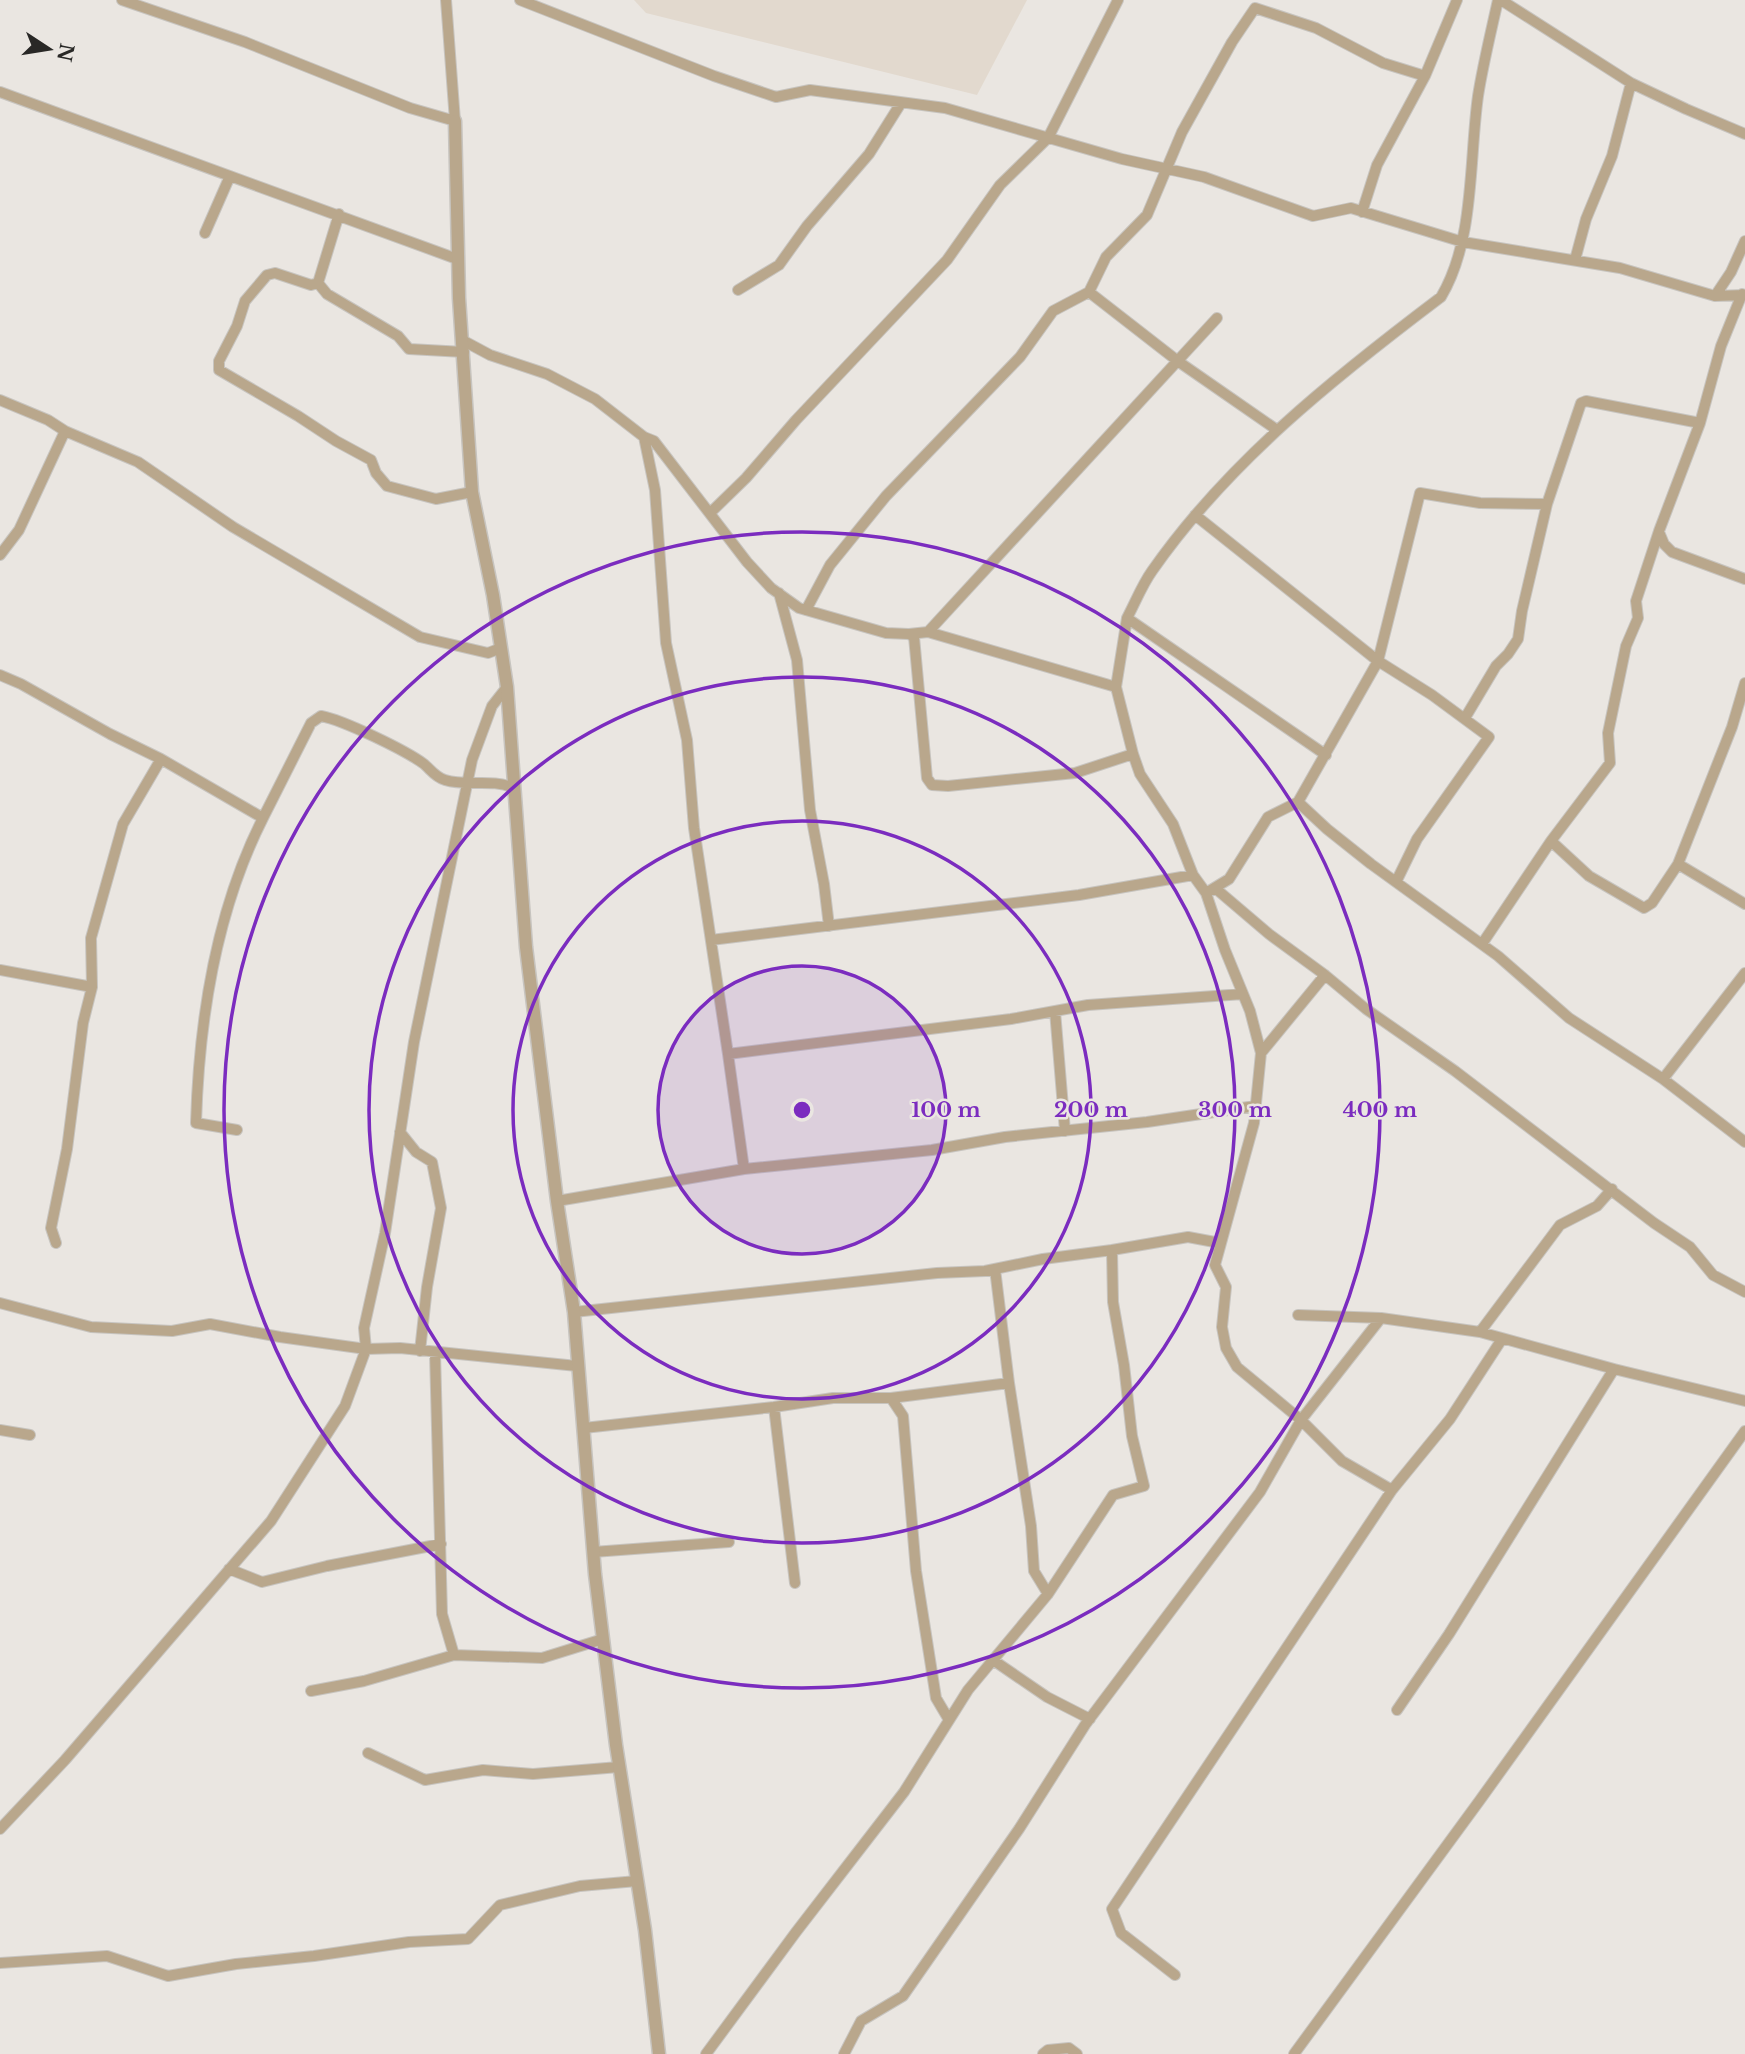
<svg xmlns="http://www.w3.org/2000/svg" width="1745" height="2054" font-family="'Libre Baskerville',serif">
	<style>
		.built { fill: #e2d9ce }
		.lines { fill: none; stroke-linecap: round; stroke-linejoin: round }
		.minor-casing { stroke: #c7c4bf; stroke-width: 12 }
		.tertiary-casing { stroke: #c7c4bf; stroke-width: 15 }
		.minor { stroke: #b9a78c; stroke-width: 10 }
		.tertiary { stroke: #b9a78c; stroke-width: 12 }
		.ring { fill: none; stroke: #7b2cbf; stroke-width: 3.5 }
		.centre { fill: #7b2cbf; stroke: #eae6e1; stroke-width: 3.5 }
		.ring-label { font-size: 21px; text-anchor: middle; font-weight: bold; fill: #7b2cbf; stroke: #eae6e1; stroke-width: 5; stroke-linejoin: round; paint-order: stroke }
	</style>
	<rect width="100%" height="100%" fill="#eae6e1"/>
	<path class="built" d="M634 0H1027L977 95 646 13Z"/>
	<g class="lines">
		<g class="minor-casing">
			<path id="minor" d="M122 0 245 42 410 108 455 121 446 0
				M520 0 714 76 776 97 810 90 945 108 1122 159 1204 177 1313 216 1351 208 1463 242 1620 268 1715 296 1745 295
				M1501 0 1631 83 1686 109 1745 134
				M0 92 457 259
				M1362 212 1377 165 1425 76 1457 0
				M339 214 318 283 311 285 275 273 267 275 245 301 237 326 219 361V370L298 416 336 441 371 460 376 473 387 486 436 499 472 492
				M205 233 230 176
				M1575 260 1586 219 1612 156 1631 83
				M318 283 327 294 398 336 409 349 464 352
				M738 290 779 265 807 226 869 154 901 103
				M1715 296 1731 272 1745 241
				M462 340 490 355 547 374 595 399 644 437 654 441 747 562 771 588 799 608 886 633 909 634 928 632 1116 687
				M0 400 48 420 65 431 19 530 0 555
				M1277 430 1179 362 1089 292 1106 257 1147 215 1182 132 1232 42 1255 8 1316 28 1383 63 1425 76
				M65 431 138 462 233 527 420 637 488 653 501 648
				M644 437 655 490 666 643 687 740 694 828 728 1054
				M710 513 746 478 796 420 947 260 1000 185 1048 138 1118 0
				M1195 515 1378 661 1432 695 1489 737 1417 839 1397 880
				M1659 532 1664 544 1672 552 1745 579
				M779 593 797 660 810 810 824 884 829 926
				M806 610 830 565 886 496 1020 357 1053 311 1089 292
				M1127 618C1135 603 1142 585 1152 571 1228 462 1335 377 1441 297 1475 240 1469 160 1478 96 1483 64 1491 32 1498 0
				M928 632 1217 318
				M909 634 914 637 927 778 932 785 948 786 1075 773 1133 754
				M0 675 21 684 110 734 161 759 263 818 311 723 321 716C343 720 405 750 424 764 431 770 435 777 445 780 468 787 491 778 514 788
				M1745 683 1732 727 1678 864 1745 904
				M1465 718 1496 666 1508 654 1518 639 1522 611 1547 504 1581 403 1586 401 1700 423
				M1326 755 1127 618 1116 687 1133 754 1140 774 1173 824 1193 875 1206 893 1225 950 1250 1011 1261 1053 1254 1123 1215 1265 1226 1287 1222 1327 1226 1348 1237 1367 1301 1420 1342 1461 1392 1490
				M1298 802 1378 661 1420 493 1480 503 1547 504
				M1678 864 1652 903 1644 908 1589 876 1551 841 1610 763 1608 733 1626 646 1638 618 1636 601 1659 531 1700 423 1721 346 1742 294
				M1214 890 1215 888 1269 934 1325 975 1366 1009 1455 1071 1654 1223 1690 1247 1713 1275 1745 1292
				M1206 893 1229 879 1268 817 1298 802 1327 829 1371 864 1498 956 1569 1018 1663 1079 1745 1142
				M711 940 1079 895 1193 875
				M1482 944 1551 841
				M0 970 92 987
				M1055 1011 1065 1131
				M1261 1053 1325 975
				M1663 1079 1745 973
				M237 1130 196 1123C199 1020 216 911 263 818
				M400 1132 416 1152 432 1162 441 1208 427 1287 420 1351
				M744 1169 932 1150 1005 1137 1147 1122 1255 1106
				M557 1201 744 1169 728 1054 1011 1019 1088 1005 1243 994
				M56 1243 51 1228 67 1149 83 1023 92 987 91 938 123 824 161 759
				M995 1269 1009 1383
				M0 1303 91 1327 172 1331 210 1324 280 1337 366 1349 400 1348 577 1366
				M574 1312 937 1273 985 1271 1043 1259 1112 1250
				M1298 1315 1381 1318 1480 1332 1614 1369 1745 1401
				M1480 1332 1560 1225 1597 1206 1612 1189
				M435 1353 442 1614 454 1655
				M891 1398 1009 1383 1031 1526 1034 1571 1048 1594
				M774 1407 795 1583
				M584 1428 774 1407 833 1398H891L903 1416 916 1571 936 1698 949 1720
				M0 1430 30 1435
				M593 1552 729 1542
				M229 1569 262 1582 327 1566 441 1544
				M993 1660 1047 1697 1090 1719
				M311 1691 364 1681 454 1655 542 1658 603 1639
				M1397 1710 1449 1634 1614 1369
				M368 1753 425 1780 483 1770 533 1774 619 1767
				M0 1829 65 1760 271 1521 345 1406 366 1349 364 1328 385 1233 414 1042 472 760 492 706 507 687
				M0 1963 107 1956 168 1976 236 1964 314 1956 409 1942 468 1939 500 1905 580 1886 637 1881
				M1175 1975 1121 1933 1112 1909 1392 1490 1450 1419 1502 1339
				M706 2054 796 1932 904 1792 968 1690 1048 1594 1113 1495 1144 1486 1132 1436 1124 1365 1113 1302 1112 1250 1188 1237 1220 1243
				M844 2054 861 2021 903 1996 1019 1829 1085 1725 1260 1492 1301 1420 1381 1318
				M1043 2054 1048 2050 1069 2048 1077 2054
				M1294 2054 1480 1800 1745 1431"/>
		</g>
		<g class="tertiary-casing">
			<path id="tertiary" d="M455 121 459 298 472 492 493 595 507 687 526 947 557 1201 574 1312 595 1574 616 1745 645 1930 659 2054"/>
		</g>
		<use href="#minor" class="minor"/>
		<use href="#tertiary" class="tertiary"/>
	</g>
	<circle cx="802" cy="1110" r="144" fill="#7b2cbf" fill-opacity=".12"/>
	<g class="ring">
		<circle cx="802" cy="1110" r="144"/>
		<circle cx="802" cy="1110" r="289"/>
		<circle cx="802" cy="1110" r="433"/>
		<circle cx="802" cy="1110" r="578"/>
	</g>
	<circle cx="802" cy="1110" r="10" class="centre"/>
	<g class="ring-label">
		<text x="946" y="1117">100 m</text>
		<text x="1091" y="1117">200 m</text>
		<text x="1235" y="1117">300 m</text>
		<text x="1380" y="1117">400 m</text>
	</g>
	<g transform="translate(49 49) rotate(102)" stroke="#eae6e1" stroke-width="5" paint-order="stroke">
	<path d="M0-5L12 26L0 18L-12 26Z" fill="#292826"/>
	<text y="-10" font-size="19" font-weight="bold" text-anchor="middle" fill="#292826">N</text>
	</g>
</svg>
